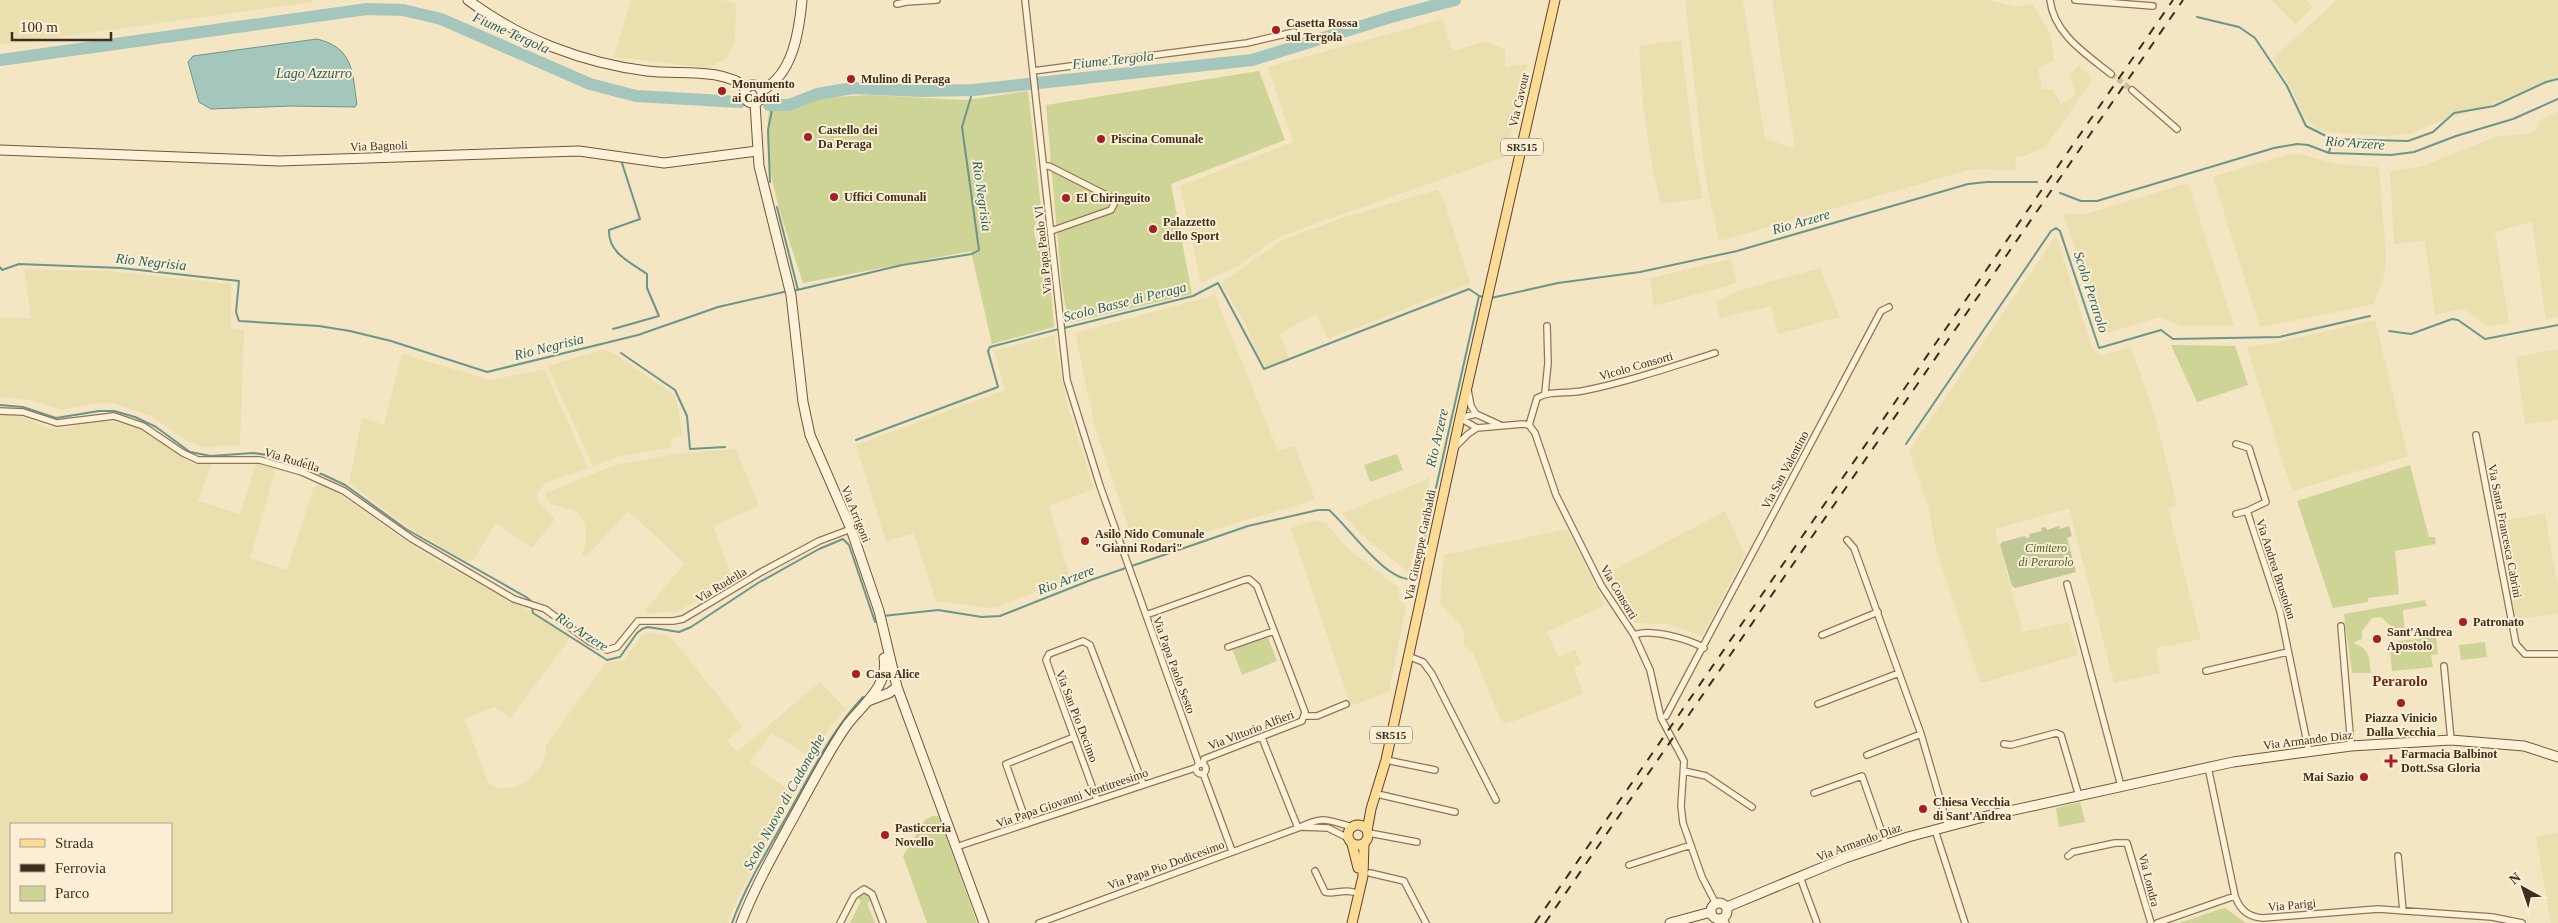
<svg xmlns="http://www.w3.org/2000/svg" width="2558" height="923" font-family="'Times New Roman',serif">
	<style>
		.farmland { fill: #eae0af; fill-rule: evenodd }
		.green { fill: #cdd495 }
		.cemetery { fill: #c2c895 }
		.water { fill: #a5c6bc; stroke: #6b968b }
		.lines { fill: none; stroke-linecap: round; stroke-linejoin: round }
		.stream { stroke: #6b968b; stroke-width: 2 }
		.river { stroke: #a5c6bc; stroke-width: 12 }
		.street-tunnel { stroke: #d0c0a2; stroke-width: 5.5; stroke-dasharray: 5.5 3; stroke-linecap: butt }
		.street-casing { stroke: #917557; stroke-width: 8 }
		.secondary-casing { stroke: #73563a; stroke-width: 11 }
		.primary-casing { stroke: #5e432b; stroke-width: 11 }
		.street { stroke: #fdf1d8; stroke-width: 5.5 }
		.secondary { stroke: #fdf1d8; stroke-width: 9 }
		.primary { stroke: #fbdb96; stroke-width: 9 }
		.rail { stroke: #3f2d1d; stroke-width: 2; stroke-dasharray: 9 9; stroke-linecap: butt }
		.poi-dot { fill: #a81f20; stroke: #faefd4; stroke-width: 2 }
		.labels { text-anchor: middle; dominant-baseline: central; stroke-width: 4; stroke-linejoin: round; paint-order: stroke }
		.shield { fill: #faefd4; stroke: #776754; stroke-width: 1 }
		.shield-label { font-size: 11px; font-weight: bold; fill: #3f2d1d }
		.poi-label { font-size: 12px; font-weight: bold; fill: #3f2d1d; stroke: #faefd4; text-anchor: start }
		.street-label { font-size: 12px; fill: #3f2d1d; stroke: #faefd4 }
		.park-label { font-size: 12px; font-style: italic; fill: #4f5e21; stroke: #faefd4 }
		.water-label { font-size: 14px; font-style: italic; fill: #2a605d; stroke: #faefd4 }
		.quarter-label { font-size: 15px; font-weight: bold; fill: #712916; stroke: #faefd4 }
	</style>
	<rect width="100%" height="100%" fill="#f4e5c3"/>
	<path class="farmland" d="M0 0H313V2L0 45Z
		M631 0H722L736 3 735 42 726 58 708 68 614 57Z
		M1685 0H1743L1765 139 1795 148 1772 0H1990L2017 7 2032 4 2050 33 2054 60 2038 68 2042 90 2053 89 2061 104 2076 94 2070 76 2078 66 2089 74 2091 82 2046 146 2025 156 2016 157 2015 171 1980 169 1965 171 1719 241 1705 176Z
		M2271 0H2306L2313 8 2295 24Z
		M2337 0H2558V77L2489 105 2440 121 2410 134 2385 136 2328 132 2317 129 2304 117 2293 92 2273 58Z
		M1443 19 1452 51 1485 42 1505 49V67L1528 63 1505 157 1289 233 1270 243 1238 266 1201 283 1180 186 1293 142 1268 67Z
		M1681 40 1695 157 1703 198 1661 204 1653 171 1643 105 1639 46Z
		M2558 111V316L2546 320 2532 222 2495 232 2509 323 2491 326 2485 325 2463 308 2435 315 2425 241 2394 244 2390 171 2420 167 2497 136 2527 134 2537 130 2540 120Z
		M2289 154H2300L2336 164 2379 167 2386 255 2385 273 2374 304 2260 327 2213 177Z
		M2188 183 2234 326H2180L2160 317 2104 334 2063 213 2083 215Z
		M1437 190 1445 203 1470 283 1328 339 1317 315 1301 321 1280 335 1289 358 1266 367 1258 355 1246 325 1221 283 1282 240 1342 218Z
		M2056 236 2092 347 2098 354 2103 355 2131 347 2156 420 2177 505 2168 508 2201 639 2156 648 2160 673 2114 683 2069 508 1995 529 2023 632 2068 622 2078 655 1981 683 1936 549 1929 510 1909 451Z
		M1731 259 1737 283 1654 306 1650 278Z
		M1820 268 1840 317 1778 334 1771 306 1720 318 1716 302 1737 291Z
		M24 269 109 271 231 284V328L244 330 240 445 204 447 186 441 152 416 112 403H95L61 410 31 400 0 397V318H31Z
		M1215 295 1278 451 1295 446 1315 500 1137 552 1094 423 1075 333Z
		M2375 320 2408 456 2292 491 2247 347 2275 343Z
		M1054 335 1067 404 1094 489 1049 506 1070 578 998 607 990 608 936 601 914 533 886 541 856 445 1005 390 994 351Z
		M2558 349V420L2525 424 2516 357Z
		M602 350 610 351 618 356 674 395 677 402 683 435 671 438 672 447 617 457 593 466 548 366Z
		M402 354 491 380 544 369 588 468 546 483 537 493V501L555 519 532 548 496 523 473 560 466 561 408 527 349 483 362 418 384 425Z
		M0 414 21 416 51 429H61L98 420 131 425 148 432 192 464H211L198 501 240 514 257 462 276 467 250 558 287 570 313 489 319 483 339 494 423 553 521 606 570 638 510 718 494 707 464 719 489 784 499 788 515 787 526 782 541 766 546 755V745L606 663 625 660 641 636 648 632 667 636 674 641 743 727 727 741 737 752 820 682 846 709 830 727 813 758 772 733 750 762 794 794 766 843 737 899 727 923H0ZM11 824H171V912H11Z
		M736 449 759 506 713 526 733 580 677 612 648 613 645 611 685 563 628 511 586 557 582 554 586 542V528L581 516 575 511 550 503 546 498V493L612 466 673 454Z
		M1430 478 1409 573 1361 534 1342 513Z
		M1725 511 1745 554 1702 636 1668 624 1635 623 1602 576Z
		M2545 513 2558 587V613L2514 620 2497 522Z
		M1313 521 1326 523 1347 548 1399 588 1400 601 1406 607 1389 691 1351 706 1291 528Z
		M1567 529 1605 605 1547 632 1558 657 1575 650 1581 664 1574 668 1583 694 1506 724 1501 720 1473 653 1464 645V633L1461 626 1440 603 1444 555Z
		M2558 833V923H2551L2536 837Z"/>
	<path class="green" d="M1259 71 1285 140 1171 184 1192 294 1069 323 1062 288 1046 105Z
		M1028 91 1042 216C1032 225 1033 231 1037 243L1047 248 1054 327 992 344 971 251 803 283C786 228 761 170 769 111L790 109 817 98 869 95 966 100Z
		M2171 345 2235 346 2248 385 2197 402Z
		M1397 454 1403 470 1370 482 1364 465Z
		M2410 465 2429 537H2435L2436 544 2395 551 2399 594 2368 598V602L2333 608 2297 501Z
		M2425 600 2427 606 2403 610 2405 635H2394L2393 628 2381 617 2372 618 2362 631V639L2354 642 2355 644C2370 649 2369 658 2371 673H2352L2344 614Z
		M2436 637 2438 654 2431 655 2433 667 2392 671 2390 649 2398 641Z
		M1268 638 1277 661 1242 675 1232 648Z
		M2485 642 2487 657 2461 660 2459 645Z
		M2080 802 2085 822 2059 827 2056 808Z
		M932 816H939L977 923H927L903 856 925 820Z
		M862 894H866L871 901 867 903 875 923H850L861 901 858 899Z
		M2225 908 2246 923H2179L2221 909Z"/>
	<path class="cemetery" d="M2059 526 2060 529 2069 526 2072 536 2067 538 2076 572 2015 588 2012 586 2000 545 2002 542 2025 536 2026 538 2030 537 2029 534 2042 531 2041 528 2046 527 2047 530Z"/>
	<path class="water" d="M317 39C354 48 352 72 357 104L355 107 291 106 211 109 199 102 188 62 193 56Z"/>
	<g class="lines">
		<path class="stream" d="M2197 17 2239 27 2255 38 2287 86 2306 126 2332 139 2408 141 2433 132 2454 113 2494 106 2546 82 2558 79
			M2329 153 2332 139
			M770 182 768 130 773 105
			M2060 193 2081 201H2097L2274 148 2297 144 2308 145 2329 153 2391 155 2414 152 2456 136 2513 119 2558 99
			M777 207 798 290
			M0 267 2 270 19 264 121 268 239 281 236 312 239 321 319 326 350 331 391 341 487 372 638 335 718 307 788 291
			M793 291 902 265 972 254 979 250 962 127 973 90
			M1491 298 1558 283 1640 272 1737 251 1968 184 1987 182H2037
			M1064 328 1193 296 1218 283 1264 369 1469 289 1478 295
			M613 329 659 316 647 288V274C630 262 608 253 609 230L640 219 622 163
			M2389 331 2411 334 2452 319 2458 320 2485 339 2558 325
			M621 353 675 390 687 416 690 449 725 447
			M0 405 23 407 56 418 99 411H114L135 417 156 427 190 452 211 456 253 453 268 455 324 475 345 485 406 529 526 597 530 600 533 613 607 660 620 657 637 633 642 629 648 627 679 632 691 627 758 583 819 549 843 539 849 545 875 622
			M856 440 998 387 988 351 990 347 1059 329
			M1906 444 2051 231 2056 228 2060 231 2099 348 2161 330 2173 339 2279 337 2370 316
			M883 616 938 610 982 617 1000 616 1091 580 1248 526 1318 510H1329C1347 525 1385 581 1411 579L1418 568 1479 296 1484 297
			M732 923C747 882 771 845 792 807 814 768 832 730 863 697"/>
		<path class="river" d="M0 60 367 9 403 10 441 19 590 84 636 96 740 102
			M769 105H789L817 94 853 88 922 91 973 90 1252 60 1391 17 1455 0"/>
		<path class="street-tunnel" d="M2111 74 2132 90"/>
		<g class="street-casing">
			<path id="street" d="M1025 0 1067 380 1100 486 1199 764
				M2050 0C2054 34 2086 54 2111 74
				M2075 0 2153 6
				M897 4 906 2 937 0
				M1033 71 1247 43 1294 32
				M2132 90 2177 129
				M1044 166H1049L1116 200 1111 210 1051 231
				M1468 390 1471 406 1476 414
				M1545 393 1548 363 1547 326
				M0 411 23 412 57 423 114 416 143 426 183 453 198 460H260L302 472 344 491 412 539 514 599 545 609 590 642 607 650 617 647 638 621H673L683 619 763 571 819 541 851 529
				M1460 418 1477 428 1523 424 1529 425 1535 433 1556 495 1601 585 1634 635 1650 670 1661 718 1684 761 1681 806 1683 823 1702 877 1716 904
				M1460 418 1476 414 1500 425
				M1529 425 1537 398C1550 390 1567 394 1582 391 1627 382 1671 367 1715 353
				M2476 435 2516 644 2525 654H2558
				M2236 444 2249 448 2266 502 2247 511 2280 611 2309 752
				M1454 448 1468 434 1477 428
				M302 472 306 462
				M2236 514 2247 511
				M1847 540 1854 548 1921 734 1948 827
				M2067 584 2121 786
				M1146 615 1244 580 1249 579 1257 586 1305 712 1302 721 1204 759 1203 764
				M2341 626 2351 746
				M1634 635C1650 628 1689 639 1704 648
				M1822 635 1878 612
				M1228 647 1274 631
				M1408 656 1423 662 1432 674 1496 800
				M2444 666 2451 740
				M2206 671 2288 652
				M1818 704 1899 673
				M1305 716H1317L1346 704
				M1666 716 1881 311 1889 307
				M1262 738 1298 828
				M2004 744 2011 745 2056 733 2061 735 2079 796
				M1867 755 1921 734
				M1386 760 1435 770
				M1196 769a5 5 0 1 1 10 0a5 5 0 1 1-10 0Z
				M2208 767 2235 896C2240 910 2248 917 2263 918L2378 909 2492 917 2522 923
				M1684 771 1706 776 1752 807
				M1203 773 1232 851
				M1814 793 1862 776 1886 844
				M1377 794 1455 812
				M1097 800 1046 660 1049 654 1083 641 1090 645 1143 784
				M1027 824 1006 764 1074 737
				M1301 827 1328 828 1348 838
				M1935 830 1965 923
				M1369 833 1417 842
				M956 847 1195 768
				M2068 856 2073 852 2115 843H2127L2151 923
				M2398 856 2403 911
				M1629 865 1691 845
				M1315 871 1325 892C1333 895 1342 889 1353 892
				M1370 873 1404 881 1426 923
				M1800 877 1817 923
				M1723 918 1726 923
				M840 923 854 896 864 889 872 894 883 923
				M1039 923 1298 828C1323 816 1325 819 1352 827
				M2157 923 2235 896"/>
		</g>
		<g class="secondary-casing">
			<path id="secondary" d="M468 0C520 39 583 63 647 71 679 75 721 67 747 88
				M744 94a9 9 0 1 1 18 0a9 9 0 1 1-18 0Z
				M761 91C793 75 799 32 802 0
				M755 103 759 166 791 295 803 402 810 435 851 529 879 611 897 687 984 923
				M0 150 279 161 579 151 664 163 757 151
				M868 701 889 693 897 687
				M1711 911a8 8 0 1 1 16 0a8 8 0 1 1-16 0Z
				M1727 907 1845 858 1908 837 1991 815 2233 762 2351 746 2451 740 2524 746 2558 757
				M741 923C756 884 777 848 797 811 813 782 828 752 847 725 862 705 889 686 884 658
				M1670 923 1711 912"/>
		</g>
		<g class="primary-casing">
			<path id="primary" d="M1348 835a10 10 0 1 1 20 0a10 10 0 1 1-20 0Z
				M1367 831 1371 809 1386 760 1460 418 1555 0
				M1352 844 1358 868
				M1352 923 1363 876 1364 844"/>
		</g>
		<use href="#street" class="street"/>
		<use href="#secondary" class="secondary"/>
		<use href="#primary" class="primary"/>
		<path class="rail" d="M1535 923 2173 0
			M1545 923 2183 0"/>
	</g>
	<g class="poi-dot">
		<circle cx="1276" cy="30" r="5"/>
		<circle cx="851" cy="79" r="5"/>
		<circle cx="722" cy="91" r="5"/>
		<circle cx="808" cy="137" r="5"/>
		<circle cx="1101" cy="139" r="5"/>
		<circle cx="834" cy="197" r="5"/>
		<circle cx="1066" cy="198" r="5"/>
		<circle cx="1153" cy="229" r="5"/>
		<circle cx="1085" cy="541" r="5"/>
		<circle cx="2463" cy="622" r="5"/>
		<circle cx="2377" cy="639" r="5"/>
		<circle cx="856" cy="674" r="5"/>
		<circle cx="2401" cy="703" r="5"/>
		<path d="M2388.5 753.5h5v5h5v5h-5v5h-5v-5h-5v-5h5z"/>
		<circle cx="2364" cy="777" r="5"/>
		<circle cx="1923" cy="809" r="5"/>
		<circle cx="885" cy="835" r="5"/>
	</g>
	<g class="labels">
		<g class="shield">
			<rect x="1501" y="138.5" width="42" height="17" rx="4"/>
			<rect x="1370" y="726.5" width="42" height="17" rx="4"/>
		</g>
		<g class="shield-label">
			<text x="1522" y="147">SR515</text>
			<text x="1391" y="735">SR515</text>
		</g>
		<g class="poi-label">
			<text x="1286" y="23">Casetta Rossa<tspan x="1286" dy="14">sul Tergola</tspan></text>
			<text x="861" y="79">Mulino di Peraga</text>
			<text x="732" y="84">Monumento<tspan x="732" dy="14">ai Caduti</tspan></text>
			<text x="818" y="130">Castello dei<tspan x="818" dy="14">Da Peraga</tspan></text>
			<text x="1111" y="139">Piscina Comunale</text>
			<text x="844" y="197">Uffici Comunali</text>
			<text x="1076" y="198">El Chiringuito</text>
			<text x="1163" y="222">Palazzetto<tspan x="1163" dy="14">dello Sport</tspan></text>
			<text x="1095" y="534">Asilo Nido Comunale<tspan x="1095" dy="14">"Gianni Rodari"</tspan></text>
			<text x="2473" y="622">Patronato</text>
			<text x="2387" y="632">Sant'Andrea<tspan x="2387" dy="14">Apostolo</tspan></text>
			<text x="866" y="674">Casa Alice</text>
			<text x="2401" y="718" text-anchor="middle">Piazza Vinicio<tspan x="2401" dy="14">Dalla Vecchia</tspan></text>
			<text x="2401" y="754">Farmacia Balbinot<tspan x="2401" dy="14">Dott.Ssa Gloria</tspan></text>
			<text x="2354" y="777" text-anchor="end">Mai Sazio</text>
			<text x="1933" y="802">Chiesa Vecchia<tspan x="1933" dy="14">di Sant'Andrea</tspan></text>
			<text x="895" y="828">Pasticceria<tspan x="895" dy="14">Novello</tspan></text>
		</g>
		<g class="street-label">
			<text transform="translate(1519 100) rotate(-77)">Via Cavour</text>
			<text transform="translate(379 146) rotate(-2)">Via Bagnoli</text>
			<text transform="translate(1043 250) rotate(-96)">Via Papa Paolo VI</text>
			<text transform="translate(1636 366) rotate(-16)">Vicolo Consorti</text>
			<text transform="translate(292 460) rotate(17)">Via Rudella</text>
			<text transform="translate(1785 470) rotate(-62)">Via San Valentino</text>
			<text transform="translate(856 514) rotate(68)">Via Arrigoni</text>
			<text transform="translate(2505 531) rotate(79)">Via Santa Francesca Cabrini</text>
			<text transform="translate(1420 545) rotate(-78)">Via Giuseppe Garibaldi</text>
			<text transform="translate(2276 569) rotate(72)">Via Andrea Brustolon</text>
			<text transform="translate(721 585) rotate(-31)">Via Rudella</text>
			<text transform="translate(1619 592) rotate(59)">Via Consorti</text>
			<text transform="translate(1174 665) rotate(70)">Via Papa Paolo Sesto</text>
			<text transform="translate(1077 716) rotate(69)">Via San Pio Decimo</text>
			<text transform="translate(1251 730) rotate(-21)">Via Vittorio Alfieri</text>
			<text transform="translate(2308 740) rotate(-7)">Via Armando Diaz</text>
			<text transform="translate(1072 798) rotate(-19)">Via Papa Giovanni Ventitreesimo</text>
			<text transform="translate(1859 842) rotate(-20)">Via Armando Diaz</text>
			<text transform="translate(1166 865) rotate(-20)">Via Papa Pio Dodicesimo</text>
			<text transform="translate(2149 880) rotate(76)">Via Londra</text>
			<text transform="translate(2292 905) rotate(-5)">Via Parigi</text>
		</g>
		<g class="park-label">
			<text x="2046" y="548">Cimitero<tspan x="2046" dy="14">di Perarolo</tspan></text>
		</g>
		<g class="water-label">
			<text transform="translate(511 33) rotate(24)">Fiume Tergola</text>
			<text transform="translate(1113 60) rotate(-6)">Fiume Tergola</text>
			<text x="314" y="73">Lago Azzurro</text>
			<text transform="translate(2355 143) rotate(4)">Rio Arzere</text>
			<text transform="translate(982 196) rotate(82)">Rio Negrisia</text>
			<text transform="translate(1801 222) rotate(-16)">Rio Arzere</text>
			<text transform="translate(151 262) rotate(6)">Rio Negrisia</text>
			<text transform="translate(2091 292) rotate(72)">Scolo Perarolo</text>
			<text transform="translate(1125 302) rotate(-14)">Scolo Basse di Peraga</text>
			<text transform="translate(549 347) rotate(-14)">Rio Negrisia</text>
			<text transform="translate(1437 438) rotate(-77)">Rio Arzere</text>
			<text transform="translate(1066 580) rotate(-21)">Rio Arzere</text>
			<text transform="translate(582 632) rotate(33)">Rio Arzere</text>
			<text transform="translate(784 802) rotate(-61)">Scolo Nuovo di Cadoneghe</text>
		</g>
		<g class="quarter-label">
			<text x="2400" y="681">Perarolo</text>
		</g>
	</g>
	<rect x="10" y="823" width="162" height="90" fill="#faefd4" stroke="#afa18b"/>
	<rect x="20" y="839" width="25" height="8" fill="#fbdb96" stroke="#afa18b"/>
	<text x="55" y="848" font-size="15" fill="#3f2d1d">Strada</text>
	<rect x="20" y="864" width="25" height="8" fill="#3f2d1d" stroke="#afa18b"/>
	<text x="55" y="873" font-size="15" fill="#3f2d1d">Ferrovia</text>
	<rect x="20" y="886" width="25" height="15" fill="#cdd495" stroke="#afa18b"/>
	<text x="55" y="898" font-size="15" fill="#3f2d1d">Parco</text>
	<g transform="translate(2523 888) rotate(320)" stroke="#faefd4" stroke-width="4" paint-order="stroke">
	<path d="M0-4L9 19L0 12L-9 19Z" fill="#3f2d1d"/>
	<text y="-8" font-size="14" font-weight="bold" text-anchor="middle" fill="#3f2d1d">N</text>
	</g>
	<path d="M12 32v8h99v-8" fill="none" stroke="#3f2d1d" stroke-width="2.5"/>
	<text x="20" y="32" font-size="15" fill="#3f2d1d" stroke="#faefd4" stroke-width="4" paint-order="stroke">100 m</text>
</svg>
